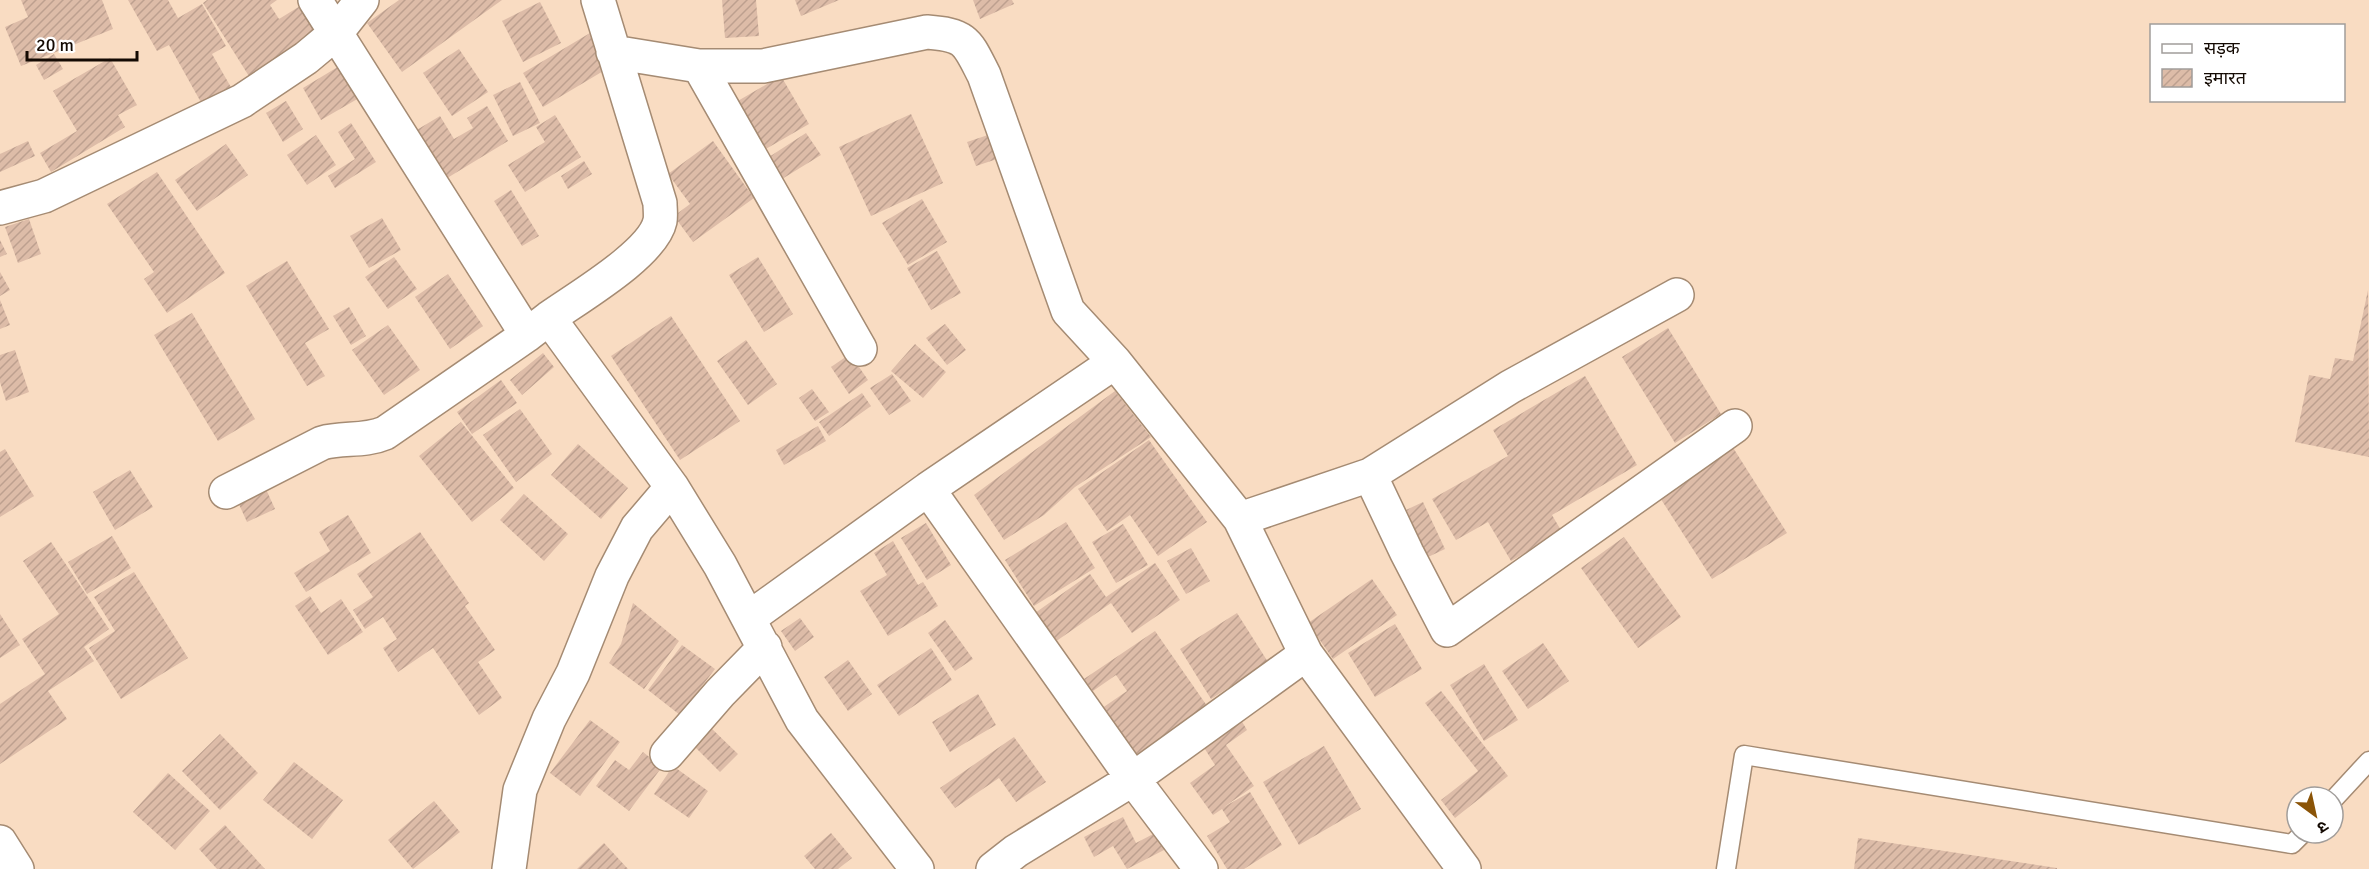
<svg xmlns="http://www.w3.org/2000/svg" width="2369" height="869" font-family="Signika,'Noto Sans Devanagari',sans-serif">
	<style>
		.building { fill: url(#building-hatch) }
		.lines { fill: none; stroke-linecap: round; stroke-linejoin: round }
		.lane-casing { stroke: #a58b73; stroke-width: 21 }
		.street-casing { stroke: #a58b73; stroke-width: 36 }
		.lane { stroke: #fff; stroke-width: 18 }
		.street { stroke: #fff; stroke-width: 33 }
	</style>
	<defs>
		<pattern id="building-hatch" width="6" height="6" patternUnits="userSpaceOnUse" patternTransform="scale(1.5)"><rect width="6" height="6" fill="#ddbca8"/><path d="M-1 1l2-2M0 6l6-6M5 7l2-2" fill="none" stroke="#bda08f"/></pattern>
	</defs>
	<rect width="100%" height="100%" fill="#f9dcc2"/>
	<path class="building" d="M21 0H102L113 29 21 66 5 27 28 17Z
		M128 0H168L178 18 202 4 226 46 212 54 232 89 203 106 169 45 157 51Z
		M207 0H277L270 5 279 19 305 3 325 34 252 81 203 3Z
		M399 0H502L402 72 367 23Z
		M722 0H756L759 36 725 38Z
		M795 0H839L801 16Z
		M973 0H1012L1014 4 980 19Z
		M540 2 561 43 523 62 502 21Z
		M590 33 610 67 543 107 523 73Z
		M459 49 488 92 452 116 423 73Z
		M54 54 63 69 44 80 36 65Z
		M110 58 137 105 118 115 125 127 51 172 40 153 77 131 53 91Z
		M346 62 366 94 321 120 303 88Z
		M781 76 809 124 764 150 736 102Z
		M520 82 540 123 513 136 493 95Z
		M286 101 303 129 283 142 266 113Z
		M487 106 508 141 439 183 410 134 440 116 454 139 473 128 467 118Z
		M911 114 943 183 871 216 839 147Z
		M555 115 581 157 525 192 508 165 545 142 536 127Z
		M351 123 376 162 335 188 328 176 355 159 338 132Z
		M806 133 821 155 782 179 769 157Z
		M316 135 336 165 307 185 287 155Z
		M988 135 997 159 976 166 967 142Z
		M28 141 35 156 0 172V154Z
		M713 141 754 198 693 242 674 216 690 204 668 174Z
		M226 144 248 175 197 211 175 180Z
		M584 161 592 174 568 189 561 176Z
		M157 172 225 273 167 313 144 279 154 272 107 204Z
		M511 190 539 236 522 246 494 201Z
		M922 199 947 242 908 265 882 223Z
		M382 218 401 250 369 268 350 236Z
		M29 219 41 254 18 263 5 227Z
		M0 240 7 254 0 257Z
		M937 251 961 293 931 310 907 268Z
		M394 257 417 289 388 309 365 277Z
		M758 257 793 314 764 332 729 275Z
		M287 261 329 329 305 343 325 376 307 386 246 286Z
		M0 272 10 290 0 296Z
		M448 274 483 326 450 349 415 297Z
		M2368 290 2369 457 2295 442 2309 375 2330 379 2335 358 2353 361Z
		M0 300 10 325 0 329Z
		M349 307 366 336 351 345 333 316Z
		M192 313 255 419 218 441 154 335Z
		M671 316 740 421 680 460 611 356Z
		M945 324 966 350 947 365 926 338Z
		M388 325 420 370 384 395 352 350Z
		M1668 328 1721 414 1675 443 1622 357Z
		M746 340 777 384 748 405 717 361Z
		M915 344 946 372 923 398 891 371Z
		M15 350 29 392 6 401 0 382V355Z
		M543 353 554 367 522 395 510 380Z
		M850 354 868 380 849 394 831 367Z
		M892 374 911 401 889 415 870 388Z
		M1585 376 1637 465 1552 515 1562 532 1511 561 1488 522 1456 540 1432 499 1508 456 1493 430Z
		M501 380 517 403 472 434 457 412Z
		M812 389 829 412 815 421 799 398Z
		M1115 391 1151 437 1075 487 1044 515 1004 540 974 495Z
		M862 393 871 406 829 436 819 422Z
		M520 409 552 454 516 482 483 435Z
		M461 422 514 488 472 522 419 456Z
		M818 426 826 441 784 465 776 450Z
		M1149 440 1207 522 1158 556 1130 515 1107 531 1078 489Z
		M578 444 628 488 601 519 551 475Z
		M1732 446 1787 533 1712 579 1657 493Z
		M5 449 34 496 0 517V452Z
		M130 470 153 507 115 530 93 492Z
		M265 487 275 509 247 522 237 500Z
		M524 494 568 534 544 561 500 520Z
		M1423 502 1445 549 1428 557 1406 510Z
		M348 515 371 553 306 592 294 573 330 551 319 532Z
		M1066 522 1095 568 1034 606 1005 560Z
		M926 523 951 565 927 580 901 538Z
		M1123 524 1148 565 1116 583 1092 542Z
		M420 532 469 603 465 606 495 650 478 662 502 698 479 715 433 648 398 672 383 648 397 639 383 617 365 629 353 610 373 597 357 574Z
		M112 536 131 568 87 594 68 562Z
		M1624 537 1681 617 1638 648 1581 568Z
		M893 541 918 585 923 582 938 606 888 636 860 591 887 575 874 553Z
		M51 542 109 629 84 647 94 661 48 691 67 719 0 764V704L45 674 22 639 59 614 23 561Z
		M1191 548 1210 581 1186 594 1167 561Z
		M1155 563 1180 600 1132 633 1111 603 1055 642 1035 613 1090 574 1106 597Z
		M134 572 188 658 121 699 89 648 115 631 94 597Z
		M1372 579 1397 615 1333 659 1308 623Z
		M310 596 321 613 341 599 363 632 328 655 295 606Z
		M633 603 679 641 644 689 609 663 621 644Z
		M1237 613 1268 662 1211 699 1180 649Z
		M0 614 20 645 0 658Z
		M800 618 814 637 795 651 781 631Z
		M945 620 973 659 955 671 928 633Z
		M1395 624 1422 669 1375 697 1348 653Z
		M1155 631 1212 713 1132 767 1095 713 1127 691 1116 675 1093 691 1084 679Z
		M1543 643 1569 681 1528 709 1502 671Z
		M682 645 715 669 680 715 648 690Z
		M931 648 952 680 899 716 877 685Z
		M848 660 872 694 848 711 824 677Z
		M1484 664 1518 720 1484 741 1450 685Z
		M1441 691 1508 776 1455 818 1441 800 1478 771 1425 703Z
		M978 694 996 725 950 752 932 722Z
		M590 720 620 742 580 796 550 773Z
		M1241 720 1247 730 1226 745 1254 786 1224 807 1250 792 1282 845 1244 869H1227L1207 836 1230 822 1222 809 1213 815 1190 783 1215 765 1203 746Z
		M710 727 738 754 720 772 693 745Z
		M220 734 258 773 220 810 182 771Z
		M1014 737 1046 782 1016 802 999 778 955 808 940 788Z
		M1324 746 1361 809 1299 845 1263 782Z
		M643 752 662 767 629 811 596 786 615 760 629 770Z
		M294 762 343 800 312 839 263 800Z
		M673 766 708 791 689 818 654 794Z
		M168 773 210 811 175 850 133 812Z
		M434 801 460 832 413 869 388 840Z
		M1123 817 1136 843 1157 832 1166 849 1127 869 1113 846 1094 857 1084 837Z
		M225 825 265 869H217L199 849Z
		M831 833 852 858 838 869H815L804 856Z
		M1858 838 2057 868V869H1854Z
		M604 843 628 869H577Z"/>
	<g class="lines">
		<g class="lane-casing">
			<path id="lane" d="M2333 800 2369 761
				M1726 869 1744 755 2292 844 2303 833"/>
		</g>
		<g class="street-casing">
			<path id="street" d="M315 0 527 335 549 318
				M598 0 660 203C660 208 661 216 660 221 653 254 577 298 549 318L672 487 720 565 802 720 917 869
				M613 52 699 66H763L927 32C967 35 967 42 984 75L1068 311 1115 362 1240 519 1306 654 1464 869
				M699 66 860 349
				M0 208 44 196 242 101 306 58 336 33 362 0
				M1370 475 1407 553 1447 630 1735 426
				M928 489 1133 779 1201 869
				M226 492 322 443C343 437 364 442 385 433L527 335
				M1240 519 1370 475 1510 387 1677 295
				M749 618 928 489 1115 362
				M667 754 720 693 765 647
				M0 842 17 869
				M509 869 520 790 549 719 573 673 612 576 637 528 672 487
				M993 869 1016 851 1133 779 1306 654"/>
		</g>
		<use href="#lane" class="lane"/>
		<use href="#street" class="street"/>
	</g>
	<rect x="2150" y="24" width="195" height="78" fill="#ffffff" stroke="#a19d9a" stroke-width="1.5"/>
	<rect x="2162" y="44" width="30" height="9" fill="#ffffff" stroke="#a19d9a" stroke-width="1.5"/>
	<text x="2204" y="54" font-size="18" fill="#140a03">सड़क</text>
	<rect x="2162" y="69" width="30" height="18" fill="url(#building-hatch)" stroke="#a19d9a" stroke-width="1.5"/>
	<text x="2204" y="84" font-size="18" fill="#140a03">इमारत</text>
	<g transform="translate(2315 815) rotate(147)"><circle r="28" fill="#ffffff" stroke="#a19d9a" stroke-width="1.5"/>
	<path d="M0-4.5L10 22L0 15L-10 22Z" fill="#8b5407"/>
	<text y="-9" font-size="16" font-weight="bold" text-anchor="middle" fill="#140a03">उ</text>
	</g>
	<path d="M27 51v9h110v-9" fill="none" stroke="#140a03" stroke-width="3"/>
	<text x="36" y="51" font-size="18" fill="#140a03" stroke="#ffffff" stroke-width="4.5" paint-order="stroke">20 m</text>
</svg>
